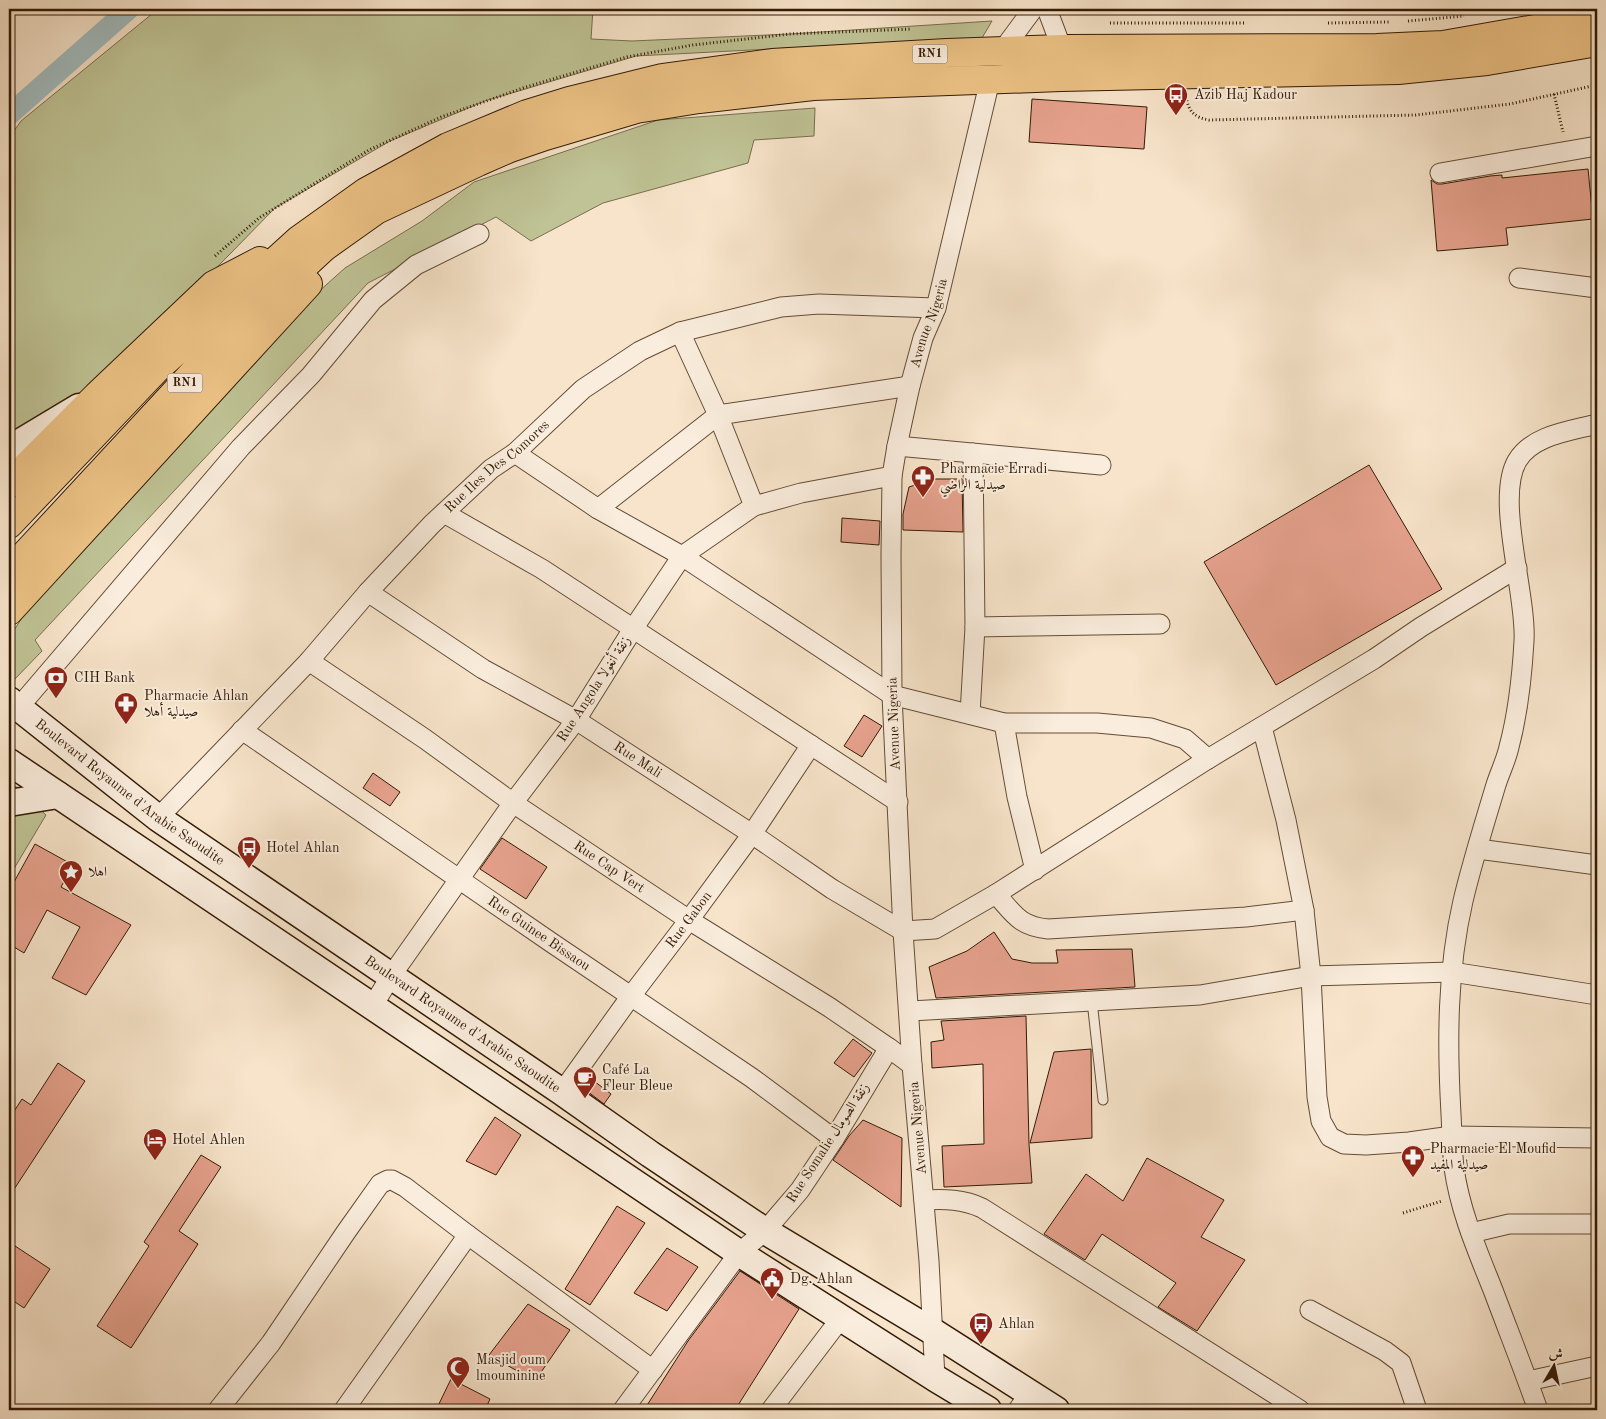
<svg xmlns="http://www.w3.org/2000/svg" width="1606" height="1419" font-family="'Old Standard TT',Amiri,serif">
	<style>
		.grass { fill: #bfc395; stroke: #796e4c }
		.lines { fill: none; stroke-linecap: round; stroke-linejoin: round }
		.canal { stroke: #a1bcc0; stroke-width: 21 }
		.building { fill: #e7a28e; stroke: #331a04 }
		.service-casing { stroke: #644c36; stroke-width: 11 }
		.minor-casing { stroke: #644c36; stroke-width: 21 }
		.secondary-casing { stroke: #331a04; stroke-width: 29 }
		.trunk-casing { stroke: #331a04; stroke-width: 30 }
		.path { stroke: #331a04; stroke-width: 3; stroke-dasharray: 1 2.5; stroke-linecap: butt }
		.service { stroke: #faeddd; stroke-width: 9 }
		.minor { stroke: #faeddd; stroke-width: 19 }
		.secondary { stroke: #faeddd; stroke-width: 26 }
		.trunk { stroke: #ecc285; stroke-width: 28 }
		.labels { text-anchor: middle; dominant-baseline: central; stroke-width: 4; stroke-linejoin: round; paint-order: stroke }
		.shield { fill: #faeddd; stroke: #6f5945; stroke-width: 1 }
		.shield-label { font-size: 12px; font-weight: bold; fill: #331a04 }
		.poi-label { font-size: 14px; fill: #331a04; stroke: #faeddd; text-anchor: start }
		.street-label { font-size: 14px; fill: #331a04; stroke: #faeddd }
	</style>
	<rect width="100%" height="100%" fill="#f7e4ca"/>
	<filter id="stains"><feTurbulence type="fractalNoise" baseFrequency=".004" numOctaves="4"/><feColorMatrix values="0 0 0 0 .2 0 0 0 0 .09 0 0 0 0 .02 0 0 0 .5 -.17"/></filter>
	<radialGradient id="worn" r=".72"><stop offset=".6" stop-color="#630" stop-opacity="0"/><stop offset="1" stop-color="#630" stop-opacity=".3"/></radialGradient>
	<path class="grass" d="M158 9H593L591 39 632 41 790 34 992 21 982 38 636 56 485 101 390 141 275 208 135 351 25 436 9 444V138L21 121Z
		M815 108 814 136 754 140 748 163 603 203 531 241 496 217 368 283 35 640 42 651 13 681 9 679V638L27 610 278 328 345 268 422 221 474 182 658 120Z
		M9 780 46 815 9 877Z"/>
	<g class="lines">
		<path class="canal" d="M9 115 129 9"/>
	</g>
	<path class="building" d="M1032 99 1147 107 1144 149 1029 142Z
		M1588 169 1593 219 1506 228 1508 245 1437 251 1431 180 1437 184H1442L1490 176 1502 175V178Z
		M1369 465 1442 589 1276 685 1204 562Z
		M934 479H962L963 532 903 530V514L909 487Z
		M842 518 880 521 879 545 841 542Z
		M864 715 882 726 862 757 844 746Z
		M373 773 400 792 390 806 363 788Z
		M502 838 547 867 526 899 480 869Z
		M35 844 73 865 61 887 131 925 86 995 52 978 80 927 47 910 24 953 9 944V891Z
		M994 932 1012 959 1032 963H1058L1056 950 1132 949 1135 987 936 998 929 967 967 951Z
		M1026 1016 1029 1144 1032 1183 944 1187 942 1146 984 1144 983 1064 932 1068 931 1042 944 1040 941 1021Z
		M853 1039 872 1053 854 1077 834 1063Z
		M1091 1049 1092 1138 1030 1143 1054 1052Z
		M58 1063 85 1081 9 1197V1119L22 1099 31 1105Z
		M594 1081 611 1094 604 1104 587 1091Z
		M495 1117 521 1135 496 1175 466 1161Z
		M863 1120 902 1138 901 1207 833 1160 849 1136Z
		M201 1155 221 1167 179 1231 198 1244 131 1348 97 1326 149 1246 144 1242Z
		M1147 1158 1224 1200 1201 1237 1245 1260 1197 1331 1158 1307 1176 1283 1102 1234 1085 1260 1044 1234 1086 1174 1123 1201Z
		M617 1206 645 1223 590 1305 565 1289Z
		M9 1242 50 1269 24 1308 9 1298Z
		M667 1248 698 1267 667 1311 634 1293Z
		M740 1271 799 1309 735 1410H644L688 1341Z
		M528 1304 570 1330 535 1381 489 1355Z
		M451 1379 490 1399 485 1410H436Z"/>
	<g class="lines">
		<g class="service-casing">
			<path id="service" d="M1092 1001 1103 1100"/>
		</g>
		<g class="minor-casing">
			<g id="minor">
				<path d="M1047 9 1062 49"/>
				<path d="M1002 51 1033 9"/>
				<path d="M1440 173 1597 146"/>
				<path d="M1519 278 1597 288"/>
				<path d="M680 332 718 415 754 506"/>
				<path d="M897 446 1101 465"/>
				<path d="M515 453 598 509 682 556 892 695 1004 723H1097L1151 728 1185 739 1208 759"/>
				<path d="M598 509 718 415 910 386"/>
				<path d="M444 513 542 569 898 802"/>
				<path id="s1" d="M368 592 483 669 576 720 752 834 832 889 903 931 935 929 996 894 1208 759 1374 659 1421 627 1517 568"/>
				<path d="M975 627 1160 624"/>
				<path id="s2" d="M309 661 425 739 513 803 689 920 829 1007 889 1048 912 1065"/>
				<path d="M19 707 241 447 311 375 373 300 416 265 479 234"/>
				<path d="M970 714 975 627 973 453"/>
				<path d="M1004 723 1017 797 1035 870"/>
				<path d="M1262 727 1286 820 1304 910 1311 976 1317 1097 1321 1121 1330 1137 1344 1144 1366 1145 1409 1142 1452 1136 1597 1138"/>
				<path id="s3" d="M242 730 552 943 752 1078 834 1139"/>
				<path id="s4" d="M158 818 309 661 368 592 432 524 491 469 515 453 583 389 640 351 680 332 781 307 819 304 936 308"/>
				<path d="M1478 849 1597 865"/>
				<path d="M996 894C1014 914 1019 926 1048 929L1246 917 1304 910"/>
				<path d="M372 1007 391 976 513 803 576 720 633 629 682 556 754 506 801 493 892 476"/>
				<path d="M910 1011 1200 995 1311 976 1452 972 1597 995"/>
				<path id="s5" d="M562 1092 631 996 689 920 752 834 811 745"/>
				<path d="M924 1200C945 1199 963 1199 982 1208L1300 1410"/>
				<path d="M1471 1233 1509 1224H1597"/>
				<path d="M1310 1310 1385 1351 1401 1363 1417 1410"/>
				<path id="s6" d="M935 1378 929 1261 912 1065 903 931 892 695 891 556 892 476 897 446 910 386 923 338 936 308 990 80"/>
				<path d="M1528 1381 1597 1366"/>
				<path d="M218 1410 271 1343 346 1232 380 1184 388 1180H392L405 1187 468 1235 653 1370"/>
				<path d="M344 1410 468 1235"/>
				<path d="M623 1410 739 1253 765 1231 800 1190 834 1139 889 1048"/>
				<path d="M771 1410 841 1318"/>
				<path d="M1018 1410 1029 1394"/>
				<path d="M1538 1410C1524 1370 1508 1330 1493 1290 1477 1250 1460 1211 1454 1168 1452 1150 1452 1132 1451 1114 1447 1044 1447 970 1463 901 1472 863 1484 825 1495 788 1499 774 1506 761 1509 747 1518 713 1522 677 1524 641 1527 595 1495 499 1517 461 1532 435 1571 431 1597 424"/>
			</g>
		</g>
		<g class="secondary-casing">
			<g id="secondary">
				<path d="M9 449 79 407"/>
				<path id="s7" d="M9 700 158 818 562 1092 650 1154 765 1231 932 1331 1056 1410"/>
				<path d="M9 762 739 1253 935 1378 988 1410"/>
				<path d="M9 803 58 795"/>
			</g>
		</g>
		<g class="trunk-casing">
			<path id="trunk" d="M9 484 97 396 214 285 260 261
				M9 524 156 369 299 240 366 192 448 147 527 114 569 101 662 78 772 63 947 53 1062 49 1377 48 1443 45 1552 26 1597 15
				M9 572 226 338 324 247 376 210 478 162 510 148 545 136 636 109 699 99 813 86 1061 77 1398 70 1487 61 1597 42
				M9 611 308 284"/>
		</g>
		<path class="path" d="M1408 21 1464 16
			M1110 23H1246
			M1328 23 1389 22
			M1554 94 1563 132
			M1186 97C1189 112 1194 117 1209 120L1416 115 1510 104 1597 85
			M215 256 259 218 369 150 441 117 523 88 627 57 693 45 790 34 912 29
			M1403 1213 1442 1201"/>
		<use href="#service" class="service"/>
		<use href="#minor" class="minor"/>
		<use href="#secondary" class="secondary"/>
		<use href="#trunk" class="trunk"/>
	</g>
	<defs>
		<g id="bus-pin" transform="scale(1.25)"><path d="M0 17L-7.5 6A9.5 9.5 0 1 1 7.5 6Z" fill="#8f2418" stroke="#faeddd"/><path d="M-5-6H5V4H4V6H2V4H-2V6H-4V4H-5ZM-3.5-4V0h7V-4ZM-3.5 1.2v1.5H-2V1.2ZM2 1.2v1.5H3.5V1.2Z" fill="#fff"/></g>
		<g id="pharmacy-pin" transform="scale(1.25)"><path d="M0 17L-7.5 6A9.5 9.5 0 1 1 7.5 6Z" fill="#8f2418" stroke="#faeddd"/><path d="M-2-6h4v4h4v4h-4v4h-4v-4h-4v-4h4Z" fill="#fff"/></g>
		<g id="bank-pin" transform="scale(1.25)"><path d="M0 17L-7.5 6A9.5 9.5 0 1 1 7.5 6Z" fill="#8f2418" stroke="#faeddd"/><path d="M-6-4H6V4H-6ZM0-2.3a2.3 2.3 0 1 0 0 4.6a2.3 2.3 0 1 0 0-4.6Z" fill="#fff"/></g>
		<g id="sight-pin" transform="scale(1.25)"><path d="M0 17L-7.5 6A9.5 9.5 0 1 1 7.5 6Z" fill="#8f2418" stroke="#faeddd"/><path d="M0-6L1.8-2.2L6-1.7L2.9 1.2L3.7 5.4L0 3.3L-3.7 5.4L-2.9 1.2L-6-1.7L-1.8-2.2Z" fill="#fff"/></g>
		<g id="cafe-pin" transform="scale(1.25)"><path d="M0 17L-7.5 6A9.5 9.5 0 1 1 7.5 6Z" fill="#8f2418" stroke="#faeddd"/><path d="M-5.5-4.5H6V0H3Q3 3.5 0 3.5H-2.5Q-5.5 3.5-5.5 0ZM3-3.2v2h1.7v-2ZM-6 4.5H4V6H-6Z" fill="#fff"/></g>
		<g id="hotel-pin" transform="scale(1.25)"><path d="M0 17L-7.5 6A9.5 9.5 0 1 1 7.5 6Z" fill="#8f2418" stroke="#faeddd"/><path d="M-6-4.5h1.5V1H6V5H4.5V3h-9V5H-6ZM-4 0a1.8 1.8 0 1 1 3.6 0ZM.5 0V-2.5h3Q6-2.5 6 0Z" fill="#fff"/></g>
		<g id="civic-pin" transform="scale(1.25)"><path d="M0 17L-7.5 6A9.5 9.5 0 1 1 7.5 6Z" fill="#8f2418" stroke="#faeddd"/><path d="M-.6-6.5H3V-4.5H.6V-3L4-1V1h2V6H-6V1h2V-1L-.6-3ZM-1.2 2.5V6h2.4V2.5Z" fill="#fff"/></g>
		<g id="mosque-pin" transform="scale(1.25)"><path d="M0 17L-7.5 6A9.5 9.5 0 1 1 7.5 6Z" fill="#8f2418" stroke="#faeddd"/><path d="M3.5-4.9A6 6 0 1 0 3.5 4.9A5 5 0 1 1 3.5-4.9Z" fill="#fff"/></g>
	</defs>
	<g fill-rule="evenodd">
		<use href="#bus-pin" x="1176" y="95"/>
		<use href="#pharmacy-pin" x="923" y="477"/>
		<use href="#bank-pin" x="56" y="678"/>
		<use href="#pharmacy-pin" x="126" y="704"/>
		<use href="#bus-pin" x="249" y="848"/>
		<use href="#sight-pin" x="71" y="872"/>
		<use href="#cafe-pin" x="585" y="1078"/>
		<use href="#hotel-pin" x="155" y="1140"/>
		<use href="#pharmacy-pin" x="1413" y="1157"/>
		<use href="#civic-pin" x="772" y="1279"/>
		<use href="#bus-pin" x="981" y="1324"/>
		<use href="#mosque-pin" x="458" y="1368"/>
	</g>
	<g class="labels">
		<g class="shield">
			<rect x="912.5" y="44.5" width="35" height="19" rx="4"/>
			<rect x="167.5" y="373.5" width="35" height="19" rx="4"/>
		</g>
		<g class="shield-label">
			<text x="930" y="54">RN1</text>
			<text x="185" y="383">RN1</text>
		</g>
		<g class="poi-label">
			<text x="1194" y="95">Azib Haj Kadour</text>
			<text x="940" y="469">Pharmacie Erradi<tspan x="940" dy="16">صيدلية الراضي</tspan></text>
			<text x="74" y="678">CIH Bank</text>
			<text x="144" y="696">Pharmacie Ahlan<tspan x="144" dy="16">صيدلية أهلا</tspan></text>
			<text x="266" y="848">Hotel Ahlan</text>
			<text x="88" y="872">اهلا</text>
			<text x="602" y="1070">Café La<tspan x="602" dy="16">Fleur Bleue</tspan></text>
			<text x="172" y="1140">Hotel Ahlen</text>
			<text x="1430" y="1149">Pharmacie El Moufid<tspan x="1430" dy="16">صيدلية المفيد</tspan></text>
			<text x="790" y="1279">Dg. Ahlan</text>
			<text x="998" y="1324">Ahlan</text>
			<text x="476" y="1360">Masjid oum<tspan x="476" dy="16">lmouminine</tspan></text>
		</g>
		<g class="street-label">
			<text stroke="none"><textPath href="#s6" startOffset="1061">Avenue Nigeria</textPath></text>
			<text stroke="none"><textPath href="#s4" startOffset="489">Rue Iles Des Comores</textPath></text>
			<text transform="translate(594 689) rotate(-57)">Rue Angola زنقة أنغولا</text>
			<text transform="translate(894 724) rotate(-92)">Avenue Nigeria</text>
			<text stroke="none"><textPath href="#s1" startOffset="318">Rue Mali</textPath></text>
			<text stroke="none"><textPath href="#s7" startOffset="152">Boulevard Royaume d'Arabie Saoudite</textPath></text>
			<text stroke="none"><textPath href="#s2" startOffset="364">Rue Cap Vert</textPath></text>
			<text stroke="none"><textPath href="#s5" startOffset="214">Rue Gabon</textPath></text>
			<text stroke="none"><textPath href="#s3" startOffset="360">Rue Guinee Bissaou</textPath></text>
			<text stroke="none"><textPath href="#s7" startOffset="558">Boulevard Royaume d'Arabie Saoudite</textPath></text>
			<text transform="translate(918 1128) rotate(-95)">Avenue Nigeria</text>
			<text transform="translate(828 1143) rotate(-57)">Rue Somalie زنقة الصومال</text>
		</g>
	</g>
	<rect width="1606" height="1419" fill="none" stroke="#f7e4ca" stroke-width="30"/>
	<rect x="10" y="10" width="1586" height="1399" fill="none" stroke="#331a04" stroke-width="2.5"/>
	<rect x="15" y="15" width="1576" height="1389" fill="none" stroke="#331a04"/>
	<g transform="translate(1554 1366) rotate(9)" stroke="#faeddd" stroke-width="4" paint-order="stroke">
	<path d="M0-4L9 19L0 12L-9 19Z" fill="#331a04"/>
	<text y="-8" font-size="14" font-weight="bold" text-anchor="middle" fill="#331a04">ش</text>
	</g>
	<rect width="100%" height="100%" filter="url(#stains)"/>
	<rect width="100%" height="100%" fill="url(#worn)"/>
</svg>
